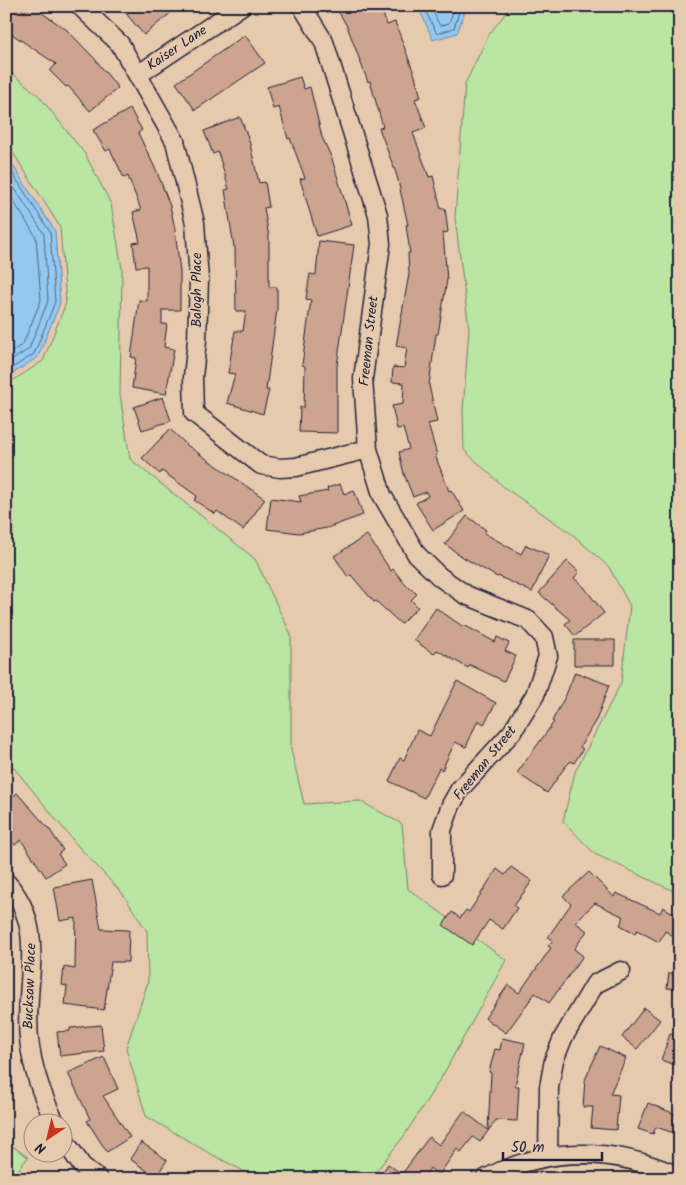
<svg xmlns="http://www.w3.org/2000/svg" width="686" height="1185" font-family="Kalam,sans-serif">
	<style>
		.green { fill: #bbe5a2; stroke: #6e846e }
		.water { fill: #93c9f1; stroke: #6686a8 }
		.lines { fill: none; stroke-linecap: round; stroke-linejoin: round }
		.shore { stroke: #4f6584; stroke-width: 1 }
		.building { fill: #cda48f; stroke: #22223b }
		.minor-casing { stroke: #22223b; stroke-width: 21 }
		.minor { stroke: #e6caad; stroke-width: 18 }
		.labels { text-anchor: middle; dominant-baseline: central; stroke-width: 4; stroke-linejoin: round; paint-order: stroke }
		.street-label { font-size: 14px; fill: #22223b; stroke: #e6caad }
	</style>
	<rect width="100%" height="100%" fill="#e6caad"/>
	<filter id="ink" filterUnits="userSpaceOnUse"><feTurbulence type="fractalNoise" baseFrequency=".02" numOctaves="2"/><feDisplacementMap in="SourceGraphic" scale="10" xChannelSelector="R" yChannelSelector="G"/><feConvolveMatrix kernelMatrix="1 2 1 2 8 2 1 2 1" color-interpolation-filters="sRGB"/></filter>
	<g filter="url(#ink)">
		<path class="green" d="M511 6H680V894L595 854 563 821 575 772 621 683 630 606 609 567 572 534 505 488 464 450 463 411 469 329 455 217 465 84 488 36Z
			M6 68 39 96 85 154 111 204 122 269 120 395 130 459 255 559 291 635V750L304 804 360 801 402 824 408 889 506 960 444 1073 404 1136 370 1179H259L209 1153 146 1116 126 1048 148 982 147 931 122 893 77 845 6 758V385L43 361 66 303 60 227 14 154 6 146Z
			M6 1142 28 1157 12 1179H6Z"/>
		<path class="water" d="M418 6H467L457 33 433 40Z
			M6 155 55 231 60 303 38 357 6 378Z"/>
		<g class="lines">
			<path class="shore" d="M423 6 437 34 454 28 461 6
				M430 6 440 26 449 23 455 6
				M6 163 50 232 55 302 34 354 6 372
				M6 175 44 234 48 301 29 349 6 364
				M6 189 36 237 41 300 23 344 6 356"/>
		</g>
		<path class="building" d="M16 6 25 11 28 6H38L43 10 42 13 67 30 95 59 118 88 90 111 68 86 66 87 50 71 56 64 6 30V21Z
			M130 6H179L144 35 124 11Z
			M335 6H380L387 25 395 22 415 76 421 97 415 99 426 128 413 133 429 177 433 176 441 209 445 208 448 232 443 233 447 280 438 334H436L429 385 437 422 428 424 437 455H435L449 491 451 490 464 511 433 530 416 503 428 496 426 492 413 497 404 474 399 452 409 449 403 428 397 429 392 406 403 404 404 383 392 382 393 367 404 368 407 348 396 346 409 274 408 253H410L406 225H408L397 176 379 128 383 127 370 81 368 82 347 26Z
			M245 35 265 63 195 110 176 83Z
			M300 77 304 89 310 87 322 137 332 159 352 225 317 236 300 179 305 178 290 138 288 139 279 107 273 109 267 87Z
			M130 109 142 130 138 133 157 172 170 206 175 229 180 272V310H162V324H167L164 347 174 349 166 394 132 388 136 358 131 357 139 300 147 301V266L136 267 133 243 140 242 133 212 141 210 128 176 124 178 110 149 106 151 93 130Z
			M240 117 249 140 259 183 265 182 269 207 264 208 269 237V287H277V309L266 390H269L263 414 227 403 235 374 228 373 235 331H243L246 311H236L235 247H234L225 190 229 189 218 152 213 154 204 131Z
			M319 241 354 245 337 366V433L299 432 300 407H304L305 366 302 365 311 300 306 299 310 274 316 275Z
			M163 397 171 421 142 430 134 407Z
			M170 429 188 446 265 499 243 530 217 511 215 514 194 500 197 496 162 471 160 474 142 458Z
			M340 484 344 494 354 490 363 515 327 528 299 533 267 529 271 498 301 502 299 496 328 491 327 488Z
			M467 516 486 530 484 533 521 554 526 545 549 555 532 592 498 576 497 577 461 556 445 544Z
			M367 535 391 571 393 569 405 584 417 594 411 600 418 607 401 624 376 601 374 602 351 575 348 577 334 556Z
			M567 561 579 572 574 578 584 587 604 613 575 636 565 624 570 620 539 593Z
			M436 608 462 626 464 625 495 642 497 637 509 643 505 651 516 656 504 681 470 665 468 668 437 650 434 654 414 640Z
			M574 640H615V665H574Z
			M575 672 609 685 597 718 580 747 583 749 574 763 571 761 565 767 547 793 517 773 554 722 552 721 566 695Z
			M457 681 496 703 484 724 478 720 466 747 455 742 442 770 439 768 424 798 389 781 400 758 404 760 417 730 430 736Z
			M17 793 50 830 63 850 58 854 65 864 46 877 21 840 15 845 6 835V803Z
			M511 867 532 881 514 906 517 908 503 929 489 920 472 945 443 925 452 912 460 918 466 910 469 912 497 869 505 875Z
			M589 872 614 897 616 893 660 913 663 907 680 917V940L665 931 659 942 637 930 635 933 620 925 624 917 595 903 575 922 587 931 574 949 583 956 549 1003 535 993 506 1033 485 1018 508 985 519 993 551 948 548 946 553 940 548 937 571 904 563 896Z
			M92 880 101 929 129 930 128 962H111L104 1010 65 1005 67 986 62 985 64 967 75 969 76 918 60 921 54 887Z
			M669 973 680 974V989L667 988Z
			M644 1008 660 1020 637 1049 622 1037Z
			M101 1025 104 1051 60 1056 57 1032 70 1031V1028Z
			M670 1034 680 1037V1067L661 1060Z
			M502 1038 525 1043 515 1086H519L517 1121 496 1120 480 1142 473 1137 461 1152 457 1149 439 1175 430 1168 423 1179H378L388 1164 402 1174 429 1137 439 1145 464 1111 488 1130 491 1073 489 1072 495 1049 500 1050Z
			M600 1046 626 1058 610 1094 619 1095 616 1130 591 1128 593 1107H583L585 1080Z
			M104 1057 118 1089 103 1096 130 1137 107 1152 87 1121 90 1119 68 1073Z
			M648 1103 680 1116 674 1133 656 1127 653 1134 638 1129Z
			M141 1142 167 1160 156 1177 130 1159Z"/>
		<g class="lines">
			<g class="minor-casing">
				<path id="minor" d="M80 6 120 44 175 141 195 223 199 280 197 340 193 377 194 413 261 465 280 468 296 467 368 449
					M302 6 324 42 378 215 381 244 363 379 368 449 382 495 417 555 440 577 466 595 528 620 544 637 548 656 535 695 512 732 460 789 451 805 442 830V875
					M139 74 241 6
					M6 882C49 929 23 983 29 1039 32 1067 43 1098 55 1122
					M62 1137 82 1166 98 1179
					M548 1156 549 1087 554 1060 563 1038 595 984 621 971
					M485 1179C549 1145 614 1147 680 1177"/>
			</g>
			<use href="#minor" class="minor"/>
		</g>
	</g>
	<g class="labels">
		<g class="street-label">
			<text transform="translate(177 48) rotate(-34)">Kaiser Lane</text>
			<text transform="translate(197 290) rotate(-90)">Balogh Place</text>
			<text transform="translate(369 341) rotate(-84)">Freeman Street</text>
			<text transform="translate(485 763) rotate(-51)">Freeman Street</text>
			<text transform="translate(30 986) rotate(-88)">Bucksaw Place</text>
		</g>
	</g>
	<rect width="686" height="1185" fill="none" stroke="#e6caad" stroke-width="25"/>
	<rect x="12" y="12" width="661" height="1160" fill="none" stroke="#22223b" stroke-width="2" filter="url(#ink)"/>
	<g transform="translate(48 1138) rotate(215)"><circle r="24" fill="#e6caad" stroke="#98877f"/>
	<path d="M0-4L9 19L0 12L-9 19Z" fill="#c8321e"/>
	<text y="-8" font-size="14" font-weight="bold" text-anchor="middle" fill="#22223b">N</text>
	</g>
	<path d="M503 1152v8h99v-8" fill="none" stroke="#22223b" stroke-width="2.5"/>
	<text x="511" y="1152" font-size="15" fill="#22223b" stroke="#e6caad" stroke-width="4" paint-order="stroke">50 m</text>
</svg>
